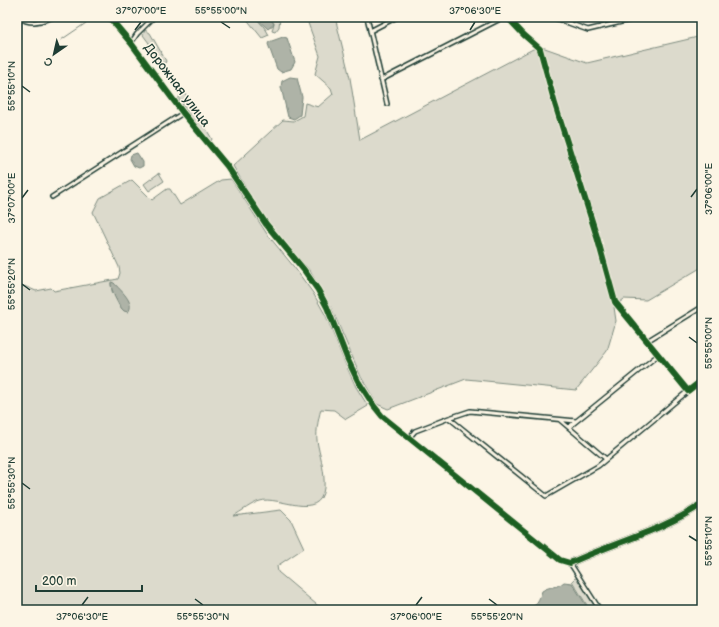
<svg xmlns="http://www.w3.org/2000/svg" width="719" height="627" font-family="'Balsamiq Sans',sans-serif">
	<style>
		.green { fill: #dcdacc; stroke: #7e8c80; fill-rule: evenodd }
		.water { fill: #aeb3a7; stroke: #758479 }
		.lines { fill: none; stroke-linecap: round; stroke-linejoin: round }
		.stream { stroke: #758479; stroke-width: 1 }
		.street-casing { stroke: #1f3d34; stroke-width: 6 }
		.secondary-casing { stroke: #1f3d34; stroke-width: 8 }
		.street { stroke: #fcf5e5; stroke-width: 3 }
		.secondary { stroke: #fcf5e5; stroke-width: 4.5 }
		.cycleway-casing { stroke: #fcf5e5; stroke-width: 8 }
		.cycleway { stroke: #1b5e20; stroke-width: 6 }
		.ticks { fill: none; stroke: #1f3d34; stroke-width: 1.5 }
		.labels { text-anchor: middle; dominant-baseline: central; stroke-width: 3; stroke-linejoin: round; paint-order: stroke }
		.street-label { font-size: 13px; fill: #1f3d34; stroke: #fcf5e5 }
		.neatline { fill: none; stroke: #1f3d34; stroke-width: 1.5 }
		.ticks-label { font-size: 10px; text-anchor: middle; fill: #1f3d34 }
	</style>
	<rect width="100%" height="100%" fill="#fcf5e5"/>
	<filter id="ink" filterUnits="userSpaceOnUse"><feTurbulence type="fractalNoise" baseFrequency=".025" numOctaves="2"/><feDisplacementMap in="SourceGraphic" scale="8" xChannelSelector="R" yChannelSelector="G"/><feConvolveMatrix kernelMatrix="1 2 1 2 8 2 1 2 1" color-interpolation-filters="sRGB"/></filter>
	<g filter="url(#ink)">
		<path class="green" d="M245 17H255C260 23 266 28 269 35L262 38Z
			M269 17H280L279 27 275 32 272 31 274 23Z
			M316 17H335L350 78 360 140 533 49 542 47 587 63 702 36V267L646 300 624 299 614 307 616 321 607 351 576 390 466 379 388 409 377 404 361 377 331 307 310 271 265 220 233 166 283 120 294 121 303 116 305 103 318 107 333 94 331 88 315 74 320 56 308 23Z
			M145 30 150 33 166 61 165 63H161L156 59 155 55 150 49 149 43 143 35Z
			M185 93 212 139 211 141 207 139 185 109 182 103 179 101V97Z
			M159 173 164 181 149 191 144 184Z
			M231 179 267 234 294 267 313 293 326 316 344 361 356 387 368 406 346 419 334 410 321 409C318 420 315 435 318 446 321 460 325 473 324 488 320 522 278 495 260 501 252 503 241 512 233 516L281 510 291 520 304 548 277 566 278 572 323 610H17V289L24 286 36 291 51 288 54 291 118 279 120 273 119 267 93 212 100 198 132 180 152 200 167 189H170L180 205 221 180ZM111 283 129 301 121 309 112 291Z
			M575 578 578 579 597 610H590L572 581Z"/>
		<path class="water" d="M255 17H269L274 24 268 29Z
			M283 37 287 38 295 62 291 69 281 72 277 69 268 44 269 42Z
			M19 74 21 75 22 79 20 96 17 99V75Z
			M290 77 297 78 302 97 300 115 294 119 288 117 281 87 282 81Z
			M137 153 143 162V166L139 168 134 166 130 159 131 155Z
			M111 282 114 283C120 290 136 303 128 312L124 311C119 307 110 289 111 282Z
			M564 582 572 583 589 610H528C537 605 539 600 542 591 551 585 556 589 564 582Z"/>
		<g class="lines">
			<path class="stream" d="M61 40 86 23"/>
			<g class="street-casing">
				<path id="street" d="M19 17C31 26 41 21 54 17
					M82 17 87 19 98 17
					M109 17 131 43 183 113 227 166 266 224 304 270 318 290 327 307 347 358 358 381 374 406 382 416 560 560 570 563 600 610
					M367 17 387 104
					M507 17 524 35 540 49 555 104 597 237 615 302 688 391 702 380
					M552 17 588 30 642 17
					M370 31 397 17
					M131 43 137 34 154 17
					M381 80 504 17
					M52 197 183 113
					M647 341 702 307
					M560 420 606 459
					M576 421 470 411 449 418 546 496 598 466 688 391
					M569 427 658 355
					M409 438 415 431 449 418"/>
			</g>
			<g class="secondary-casing">
				<path id="secondary" d="M570 563C613 543 664 530 702 504"/>
			</g>
			<use href="#street" class="street"/>
			<use href="#secondary" class="secondary"/>
			<g class="cycleway-casing">
				<path id="cycleway" d="M109 17 131 43 183 113 227 166 266 224 304 270 318 290 327 307 347 358 358 381 374 406 382 416 560 560 570 563C613 543 664 530 702 504
					M507 17 524 35 540 49 555 104 597 237 615 302 688 391 702 380"/>
			</g>
			<use href="#cycleway" class="cycleway"/>
		</g>
	</g>
	<path class="ticks" d="M221 22 230 28M135 30 141 22M470 30 475 22M22 86 30 92M691 197 697 189M22 198 28 190M22 284 30 290M689 337 697 343M22 483 30 489M689 536 697 541M195 599 203 605M489 599 497 605M82 605 88 597M416 605 422 597"/>
	<g class="labels">
		<g class="street-label">
			<text transform="translate(177 85) rotate(53)">Дорожная улица</text>
		</g>
	</g>
	<rect width="719" height="627" fill="none" stroke="#fcf5e5" stroke-width="44"/>
	<g transform="translate(54 54) rotate(214)" stroke="#fcf5e5" stroke-width="3" paint-order="stroke">
	<path d="M0-3L7 15L0 10L-7 15Z" fill="#1f3d34"/>
	<text y="-6" font-size="11" font-weight="bold" text-anchor="middle" fill="#1f3d34">С</text>
	</g>
	<path d="M36 585v6h106v-6" fill="none" stroke="#1f3d34" stroke-width="2"/>
	<text x="42" y="585" font-size="12" fill="#1f3d34" stroke="#fcf5e5" stroke-width="3" paint-order="stroke">200 m</text>
	<rect x="22" y="22" width="675" height="583" class="neatline"/>
	<g class="ticks-label">
		<text x="141" y="14">37°07'00"E</text>
		<text x="221" y="14">55°55'00"N</text>
		<text x="475" y="14">37°06'30"E</text>
		<text transform="translate(11 86) rotate(-90)" y="4">55°55'10"N</text>
		<text transform="translate(708 189) rotate(-90)" y="4">37°06'00"E</text>
		<text transform="translate(11 198) rotate(-90)" y="4">37°07'00"E</text>
		<text transform="translate(11 284) rotate(-90)" y="4">55°55'20"N</text>
		<text transform="translate(708 343) rotate(-90)" y="4">55°55'00"N</text>
		<text transform="translate(11 483) rotate(-90)" y="4">55°55'30"N</text>
		<text transform="translate(708 541) rotate(-90)" y="4">55°55'10"N</text>
		<text x="82" y="620">37°06'30"E</text>
		<text x="203" y="620">55°55'30"N</text>
		<text x="416" y="620">37°06'00"E</text>
		<text x="497" y="620">55°55'20"N</text>
	</g>
</svg>
